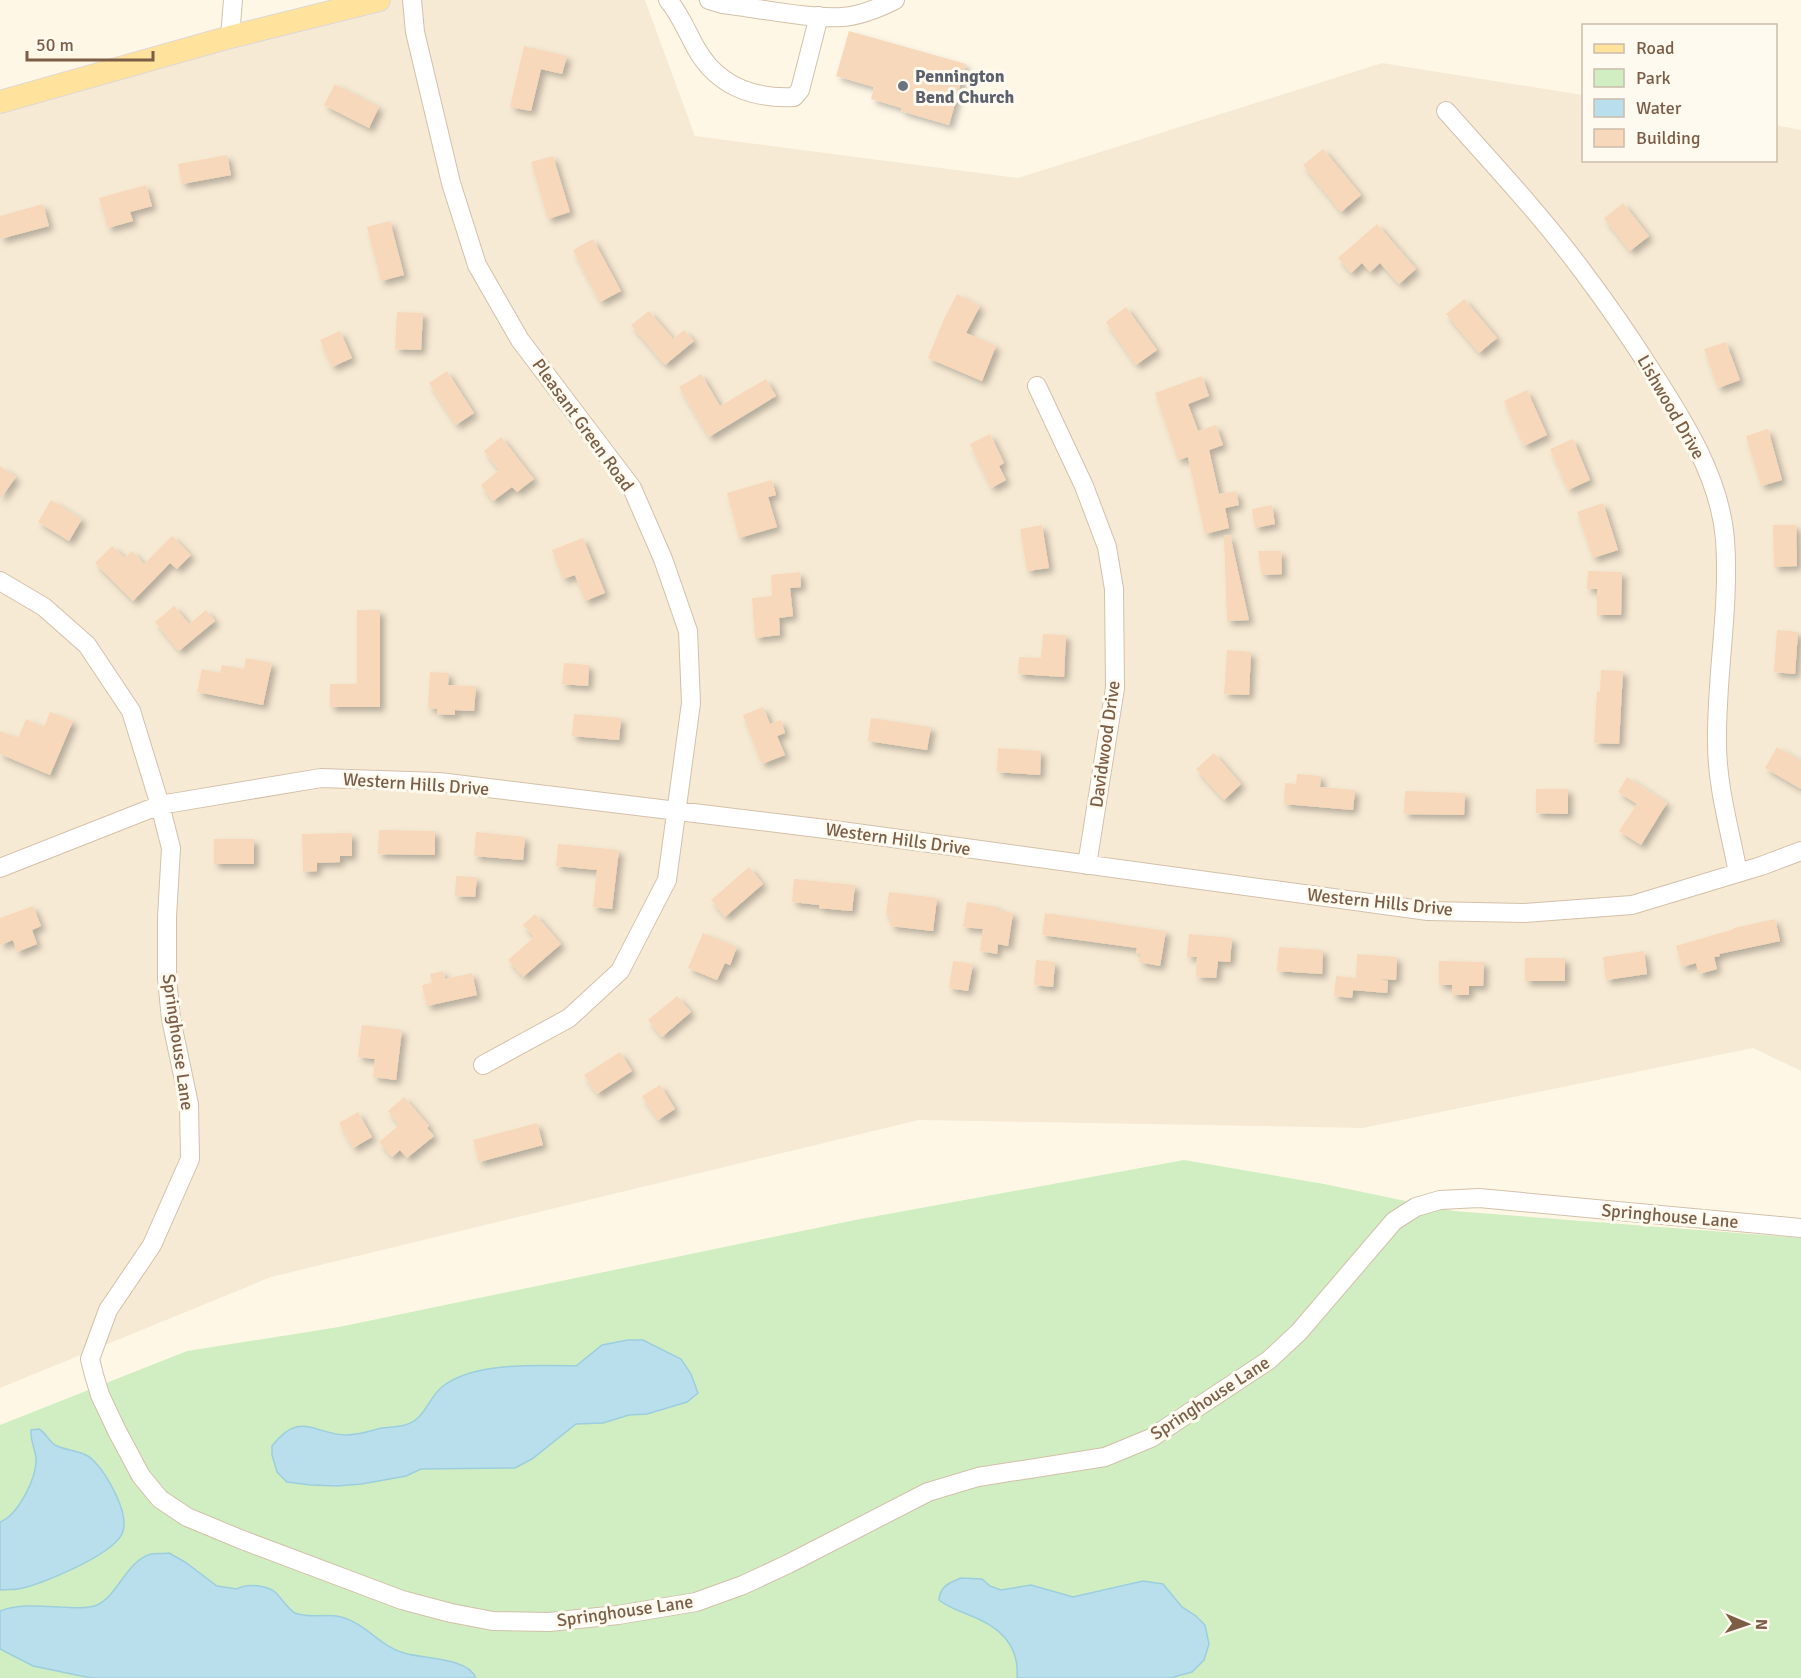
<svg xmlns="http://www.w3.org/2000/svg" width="1801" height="1678" font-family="Signika,sans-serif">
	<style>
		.residential { fill: #f7ead4 }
		.green { fill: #d0eec2 }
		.water { fill: #b8dfeb; stroke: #9dcede; stroke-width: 1.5 }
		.building { fill: #f7d8bb; filter: url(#shadow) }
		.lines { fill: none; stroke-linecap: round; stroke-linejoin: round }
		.minor-casing { stroke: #d3c0aa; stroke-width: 20 }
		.major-casing { stroke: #e0d8d3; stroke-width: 24 }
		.minor { stroke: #fff; stroke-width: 18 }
		.major { stroke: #ffe39d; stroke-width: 22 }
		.worship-dot { fill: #6b7280; stroke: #fffaef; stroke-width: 2 }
		.labels { text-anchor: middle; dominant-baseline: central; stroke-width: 6; stroke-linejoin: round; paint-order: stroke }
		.worship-label { font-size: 18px; font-weight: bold; fill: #5b616d; stroke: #fffaef; text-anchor: start }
		.street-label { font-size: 18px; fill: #7c5e47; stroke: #fffaef }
	</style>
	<defs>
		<filter id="shadow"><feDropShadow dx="4.5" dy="4.5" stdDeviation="3" flood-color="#0004"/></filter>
	</defs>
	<rect width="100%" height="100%" fill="#fff7e6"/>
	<path class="residential" d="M390 0H645L695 136 1018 178 1382 63 1583 95 1584 160H1776V125L1801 130V1071L1753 1048 1363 1128 919 1120 271 1277 0 1388V105Z"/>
	<path class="green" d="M1184 1160 1324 1184 1454 1211 1801 1238V1678H0V1425L187 1351 339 1327 855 1220Z"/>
	<path class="water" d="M628 1340H643L681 1359 691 1374 698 1393 687 1402 647 1414 629 1415 603 1423 576 1424 532 1459 515 1468 421 1469 406 1476 362 1484 337 1486 311 1485 287 1482 277 1472 272 1455V1446C300 1410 313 1434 346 1435 359 1435 370 1431 382 1428 390 1427 398 1427 405 1425 425 1420 428 1398 442 1387 472 1362 539 1365 576 1366L602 1345Z
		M39 1429C46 1433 49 1441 55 1445 66 1451 85 1451 93 1460 107 1474 131 1515 122 1534 112 1555 41 1585 18 1589 12 1590 6 1589 0 1590V1522C18 1515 37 1478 36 1458 35 1447 30 1442 31 1430Z
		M169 1553 185 1562 217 1586 237 1589C246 1583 268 1585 276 1593 282 1599 288 1609 295 1613 310 1619 325 1613 341 1617 365 1623 381 1647 404 1653 423 1659 467 1657 476 1678H91L33 1666 0 1649V1611C19 1604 40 1606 60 1607 71 1607 86 1610 97 1605 118 1596 126 1561 151 1554 156 1553 164 1554 169 1553Z
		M961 1578 982 1579 990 1586 1001 1590 1031 1585 1073 1597 1143 1581 1163 1584 1182 1607 1196 1616 1205 1625 1209 1644 1204 1660 1192 1672 1170 1678H1017C1020 1645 999 1626 969 1615 958 1610 949 1608 939 1600 940 1586 949 1583 961 1578Z"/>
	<path class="building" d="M849 31 966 64 949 125 901 111 902 108 871 99 874 87 836 76Z
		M524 46 567 56 562 74 541 69 531 111 510 107Z
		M335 84 379 107 369 128 324 105Z
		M1323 149 1361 195 1341 212 1303 165Z
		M227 155 231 175 182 184 178 164Z
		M553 156 570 212 548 219 531 162Z
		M146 185 152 206 130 212 133 221 108 228 99 198Z
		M1623 203 1649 236 1630 251 1604 218Z
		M43 204 49 226 0 239V216Z
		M390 221 404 275 381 281 367 227Z
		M1377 224 1416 269 1399 284 1380 263 1370 272 1362 263 1351 273 1338 258Z
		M593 239 621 291 600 302 573 250Z
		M957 294 980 306 966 333 996 346 982 381 928 358 944 319Z
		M1464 299 1497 338 1479 353 1446 314Z
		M1126 307 1157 350 1136 365 1106 322Z
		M649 311 673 339 684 330 694 341 665 365 631 325Z
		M397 312 423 313 421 350 395 349Z
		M340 331 352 358 332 367 320 340Z
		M1726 342 1740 380 1718 388 1704 349Z
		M447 371 474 413 456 425 429 383Z
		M701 374 720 406 766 379 776 396 709 437 679 387Z
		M1202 376 1209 396 1188 404 1198 431 1216 425 1223 445 1209 450 1219 494 1236 491 1239 505 1225 508 1229 528 1205 534 1188 457 1178 460 1155 393Z
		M1527 390 1547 435 1524 446 1504 401Z
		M1768 429 1782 480 1761 486 1746 436Z
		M990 434 1004 463 999 466 1006 480 991 488 970 444Z
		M501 437 534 479 517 492 512 487 493 501 481 485 499 470 484 451Z
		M1573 439 1590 480 1568 490 1550 449Z
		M0 466 16 477 0 499Z
		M772 480 776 495 768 497 777 527 739 538 727 493Z
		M51 500 82 519 69 541 38 522Z
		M1603 503 1618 550 1593 558 1577 512Z
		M1272 505 1275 524 1255 528 1252 509Z
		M1042 525 1049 568 1027 571 1020 529Z
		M1773 525H1796L1797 566 1774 567Z
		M1230 535 1249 620 1227 621 1224 536Z
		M172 536 191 555 177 569 170 563 133 601 95 563 112 546 125 558 132 551 144 564Z
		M583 538 605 593 585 601 575 575 563 579 552 550Z
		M1258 551H1281L1282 574 1262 575Z
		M1588 571 1622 572 1621 615H1597V589H1587Z
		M800 572 801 587 790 588 793 616 779 618 780 635 755 638 752 598 772 596 771 575Z
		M174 606 189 624 206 610 215 621 179 651 155 622Z
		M357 610H380V707H330V684H357Z
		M1777 630 1798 632 1795 674 1774 672Z
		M1043 634 1066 635 1064 677 1018 674 1019 657 1041 658Z
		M1227 650 1251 652 1249 695 1224 694Z
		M246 658 272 663 263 705 197 692 202 669 220 673 222 665 244 669Z
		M564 663 589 665 588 686 562 684Z
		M1601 670 1623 671 1619 744 1594 743 1597 691 1600 692Z
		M430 672 449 673 448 685 476 686 474 711 455 710V715L437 714V709L428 708Z
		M763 707 770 724 781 720 785 733 777 736 785 755 762 764 743 715Z
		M50 712 73 721 50 775 0 754V731L18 738 26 719 44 727Z
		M574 714 621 718 619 740 572 736Z
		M871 718 931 727 927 750 868 741Z
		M1777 747 1801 761V789L1765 768Z
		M998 748 1041 751 1040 775 997 772Z
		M1214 753 1241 784 1224 800 1196 769Z
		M1297 774 1321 776 1320 787 1355 790 1353 810 1284 804 1285 783 1296 784Z
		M1627 777 1667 803 1641 845 1619 831 1637 804 1618 792Z
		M1536 789H1568V814L1536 813Z
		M1405 791 1465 793 1464 815 1404 814Z
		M379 830 435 831V855L378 854Z
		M476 832 525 837 523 860 474 856Z
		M352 833V856H340V862L317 863V871L303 872 302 834Z
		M214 839H254V864H214Z
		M558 844 619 850 612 909 593 907 597 870 556 866Z
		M749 867 763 884 725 917 711 900Z
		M456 876 477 877 475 897 455 896Z
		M794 879 855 885 852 911 819 908V905L792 902Z
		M889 892 937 898 933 931 890 926 891 916 886 915Z
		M967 902 998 907V910L1013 913 1008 946 998 944 997 954 980 951 983 929 963 927Z
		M33 906 41 926 32 930 37 944 17 952 13 940 0 945V918Z
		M1045 913 1166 931 1160 966 1139 962 1141 954 1136 953 1137 948 1042 935Z
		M535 914 561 944 523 977 508 960 534 937 523 925Z
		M1775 919 1780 941 1719 954 1720 956 1714 957 1717 969 1699 974 1696 963 1682 967 1676 946 1734 929V928Z
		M703 933 737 947 730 965 725 963 717 980 688 968Z
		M1189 934 1232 938 1230 962 1218 961 1216 978 1196 977 1197 957H1187Z
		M1279 947 1323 950 1322 974 1277 971Z
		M1644 951 1647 974 1606 980 1603 957Z
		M1357 954 1397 957 1396 980 1380 979 1388 981 1387 993 1353 990 1352 998 1334 996 1336 976 1356 978Z
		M1525 958H1565V981H1525Z
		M1036 960 1055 962 1053 987 1034 985Z
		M953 961 973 964 968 991 949 988Z
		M1439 961 1484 962 1483 986H1469V995H1452V985H1439Z
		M443 971 445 979 472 973 477 995 427 1006 422 985 432 983 430 974Z
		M677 996 691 1012 662 1037 648 1020Z
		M362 1025 402 1030 396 1080 373 1077 375 1059 358 1057Z
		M620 1052 632 1071 597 1094 584 1075Z
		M660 1085 675 1109 658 1120 642 1096Z
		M404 1097 429 1126 427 1128 434 1136 407 1158 400 1150 392 1157 379 1142 399 1125 388 1111Z
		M358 1112 372 1137 353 1148 339 1123Z
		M537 1123 543 1145 479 1162 473 1140Z"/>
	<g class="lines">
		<g class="minor-casing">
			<path id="minor" d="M412 0 415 32 451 183 477 265 520 340 632 488 663 559 688 631 691 703 667 880 620 971 569 1018 483 1065
				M668 0C680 14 687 32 696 48 717 86 753 99 794 97L800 90 819 16
				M709 0 722 4C758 8 807 19 842 17 861 16 879 8 895 0
				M230 37 233 0
				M1446 111C1493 164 1542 216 1584 273 1608 305 1630 337 1651 370 1684 421 1720 478 1725 539 1730 608 1716 675 1717 743 1717 787 1730 830 1738 873
				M1037 386 1084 486 1107 547 1114 589 1115 688 1087 865
				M0 581 44 607 87 645 131 711 160 805 171 848 167 917V979L171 1019 189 1104 190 1159 152 1245 108 1310 90 1359 94 1375 100 1395 117 1431 141 1476 160 1499 187 1517 240 1539 402 1600 451 1613 493 1621 549 1622 618 1615 696 1602 743 1585 788 1564 928 1492 978 1477 1105 1457 1151 1438 1269 1360 1299 1332 1394 1221 1416 1207 1440 1200 1479 1198 1801 1228
				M0 868 160 805 321 778 439 782 834 830 1428 911 1524 913 1632 905 1761 866 1801 851"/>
		</g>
		<g class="major-casing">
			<path id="major" d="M0 102 230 37 379 0"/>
		</g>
		<use href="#minor" class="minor"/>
		<use href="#major" class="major"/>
	</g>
	<circle class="worship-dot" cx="903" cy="86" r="6"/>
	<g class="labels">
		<g class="worship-label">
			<text x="915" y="76">Pennington<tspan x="915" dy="21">Bend Church</tspan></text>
		</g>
		<g class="street-label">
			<text transform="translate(1671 407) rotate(60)">Lishwood Drive</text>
			<text transform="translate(583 425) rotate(54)">Pleasant Green Road</text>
			<text transform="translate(1105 744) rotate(-82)">Davidwood Drive</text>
			<text transform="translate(416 784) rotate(4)">Western Hills Drive</text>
			<text transform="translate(898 839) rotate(8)">Western Hills Drive</text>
			<text transform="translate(1380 902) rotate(6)">Western Hills Drive</text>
			<text transform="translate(178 1042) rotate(82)">Springhouse Lane</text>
			<text transform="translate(1670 1216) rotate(5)">Springhouse Lane</text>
			<text transform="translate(1210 1398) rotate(-33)">Springhouse Lane</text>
			<text transform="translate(625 1611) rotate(-8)">Springhouse Lane</text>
		</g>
	</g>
	<rect x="1582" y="24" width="195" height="138" fill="#fffaef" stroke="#cbbcac" stroke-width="1.5"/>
	<rect x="1594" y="44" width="30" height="9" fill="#ffe39d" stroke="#cbbcac" stroke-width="1.5"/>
	<text x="1636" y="54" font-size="18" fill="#7c5e47">Road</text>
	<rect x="1594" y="69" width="30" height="18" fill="#d0eec2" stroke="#cbbcac" stroke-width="1.5"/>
	<text x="1636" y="84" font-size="18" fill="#7c5e47">Park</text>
	<rect x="1594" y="99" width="30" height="18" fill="#b8dfeb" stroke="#cbbcac" stroke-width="1.5"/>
	<text x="1636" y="114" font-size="18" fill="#7c5e47">Water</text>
	<rect x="1594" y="129" width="30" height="18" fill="#f7d8bb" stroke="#cbbcac" stroke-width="1.5"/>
	<text x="1636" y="144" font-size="18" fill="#7c5e47">Building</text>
	<g transform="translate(1747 1624) rotate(92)" stroke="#fffaef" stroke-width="4.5" paint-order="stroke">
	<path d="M0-4.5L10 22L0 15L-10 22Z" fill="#7c5e47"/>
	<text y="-9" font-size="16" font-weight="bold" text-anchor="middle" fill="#7c5e47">N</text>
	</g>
	<path d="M27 51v9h126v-9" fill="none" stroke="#7c5e47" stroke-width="3"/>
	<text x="36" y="51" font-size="18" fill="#7c5e47" stroke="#fffaef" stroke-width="4.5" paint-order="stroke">50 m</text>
</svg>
